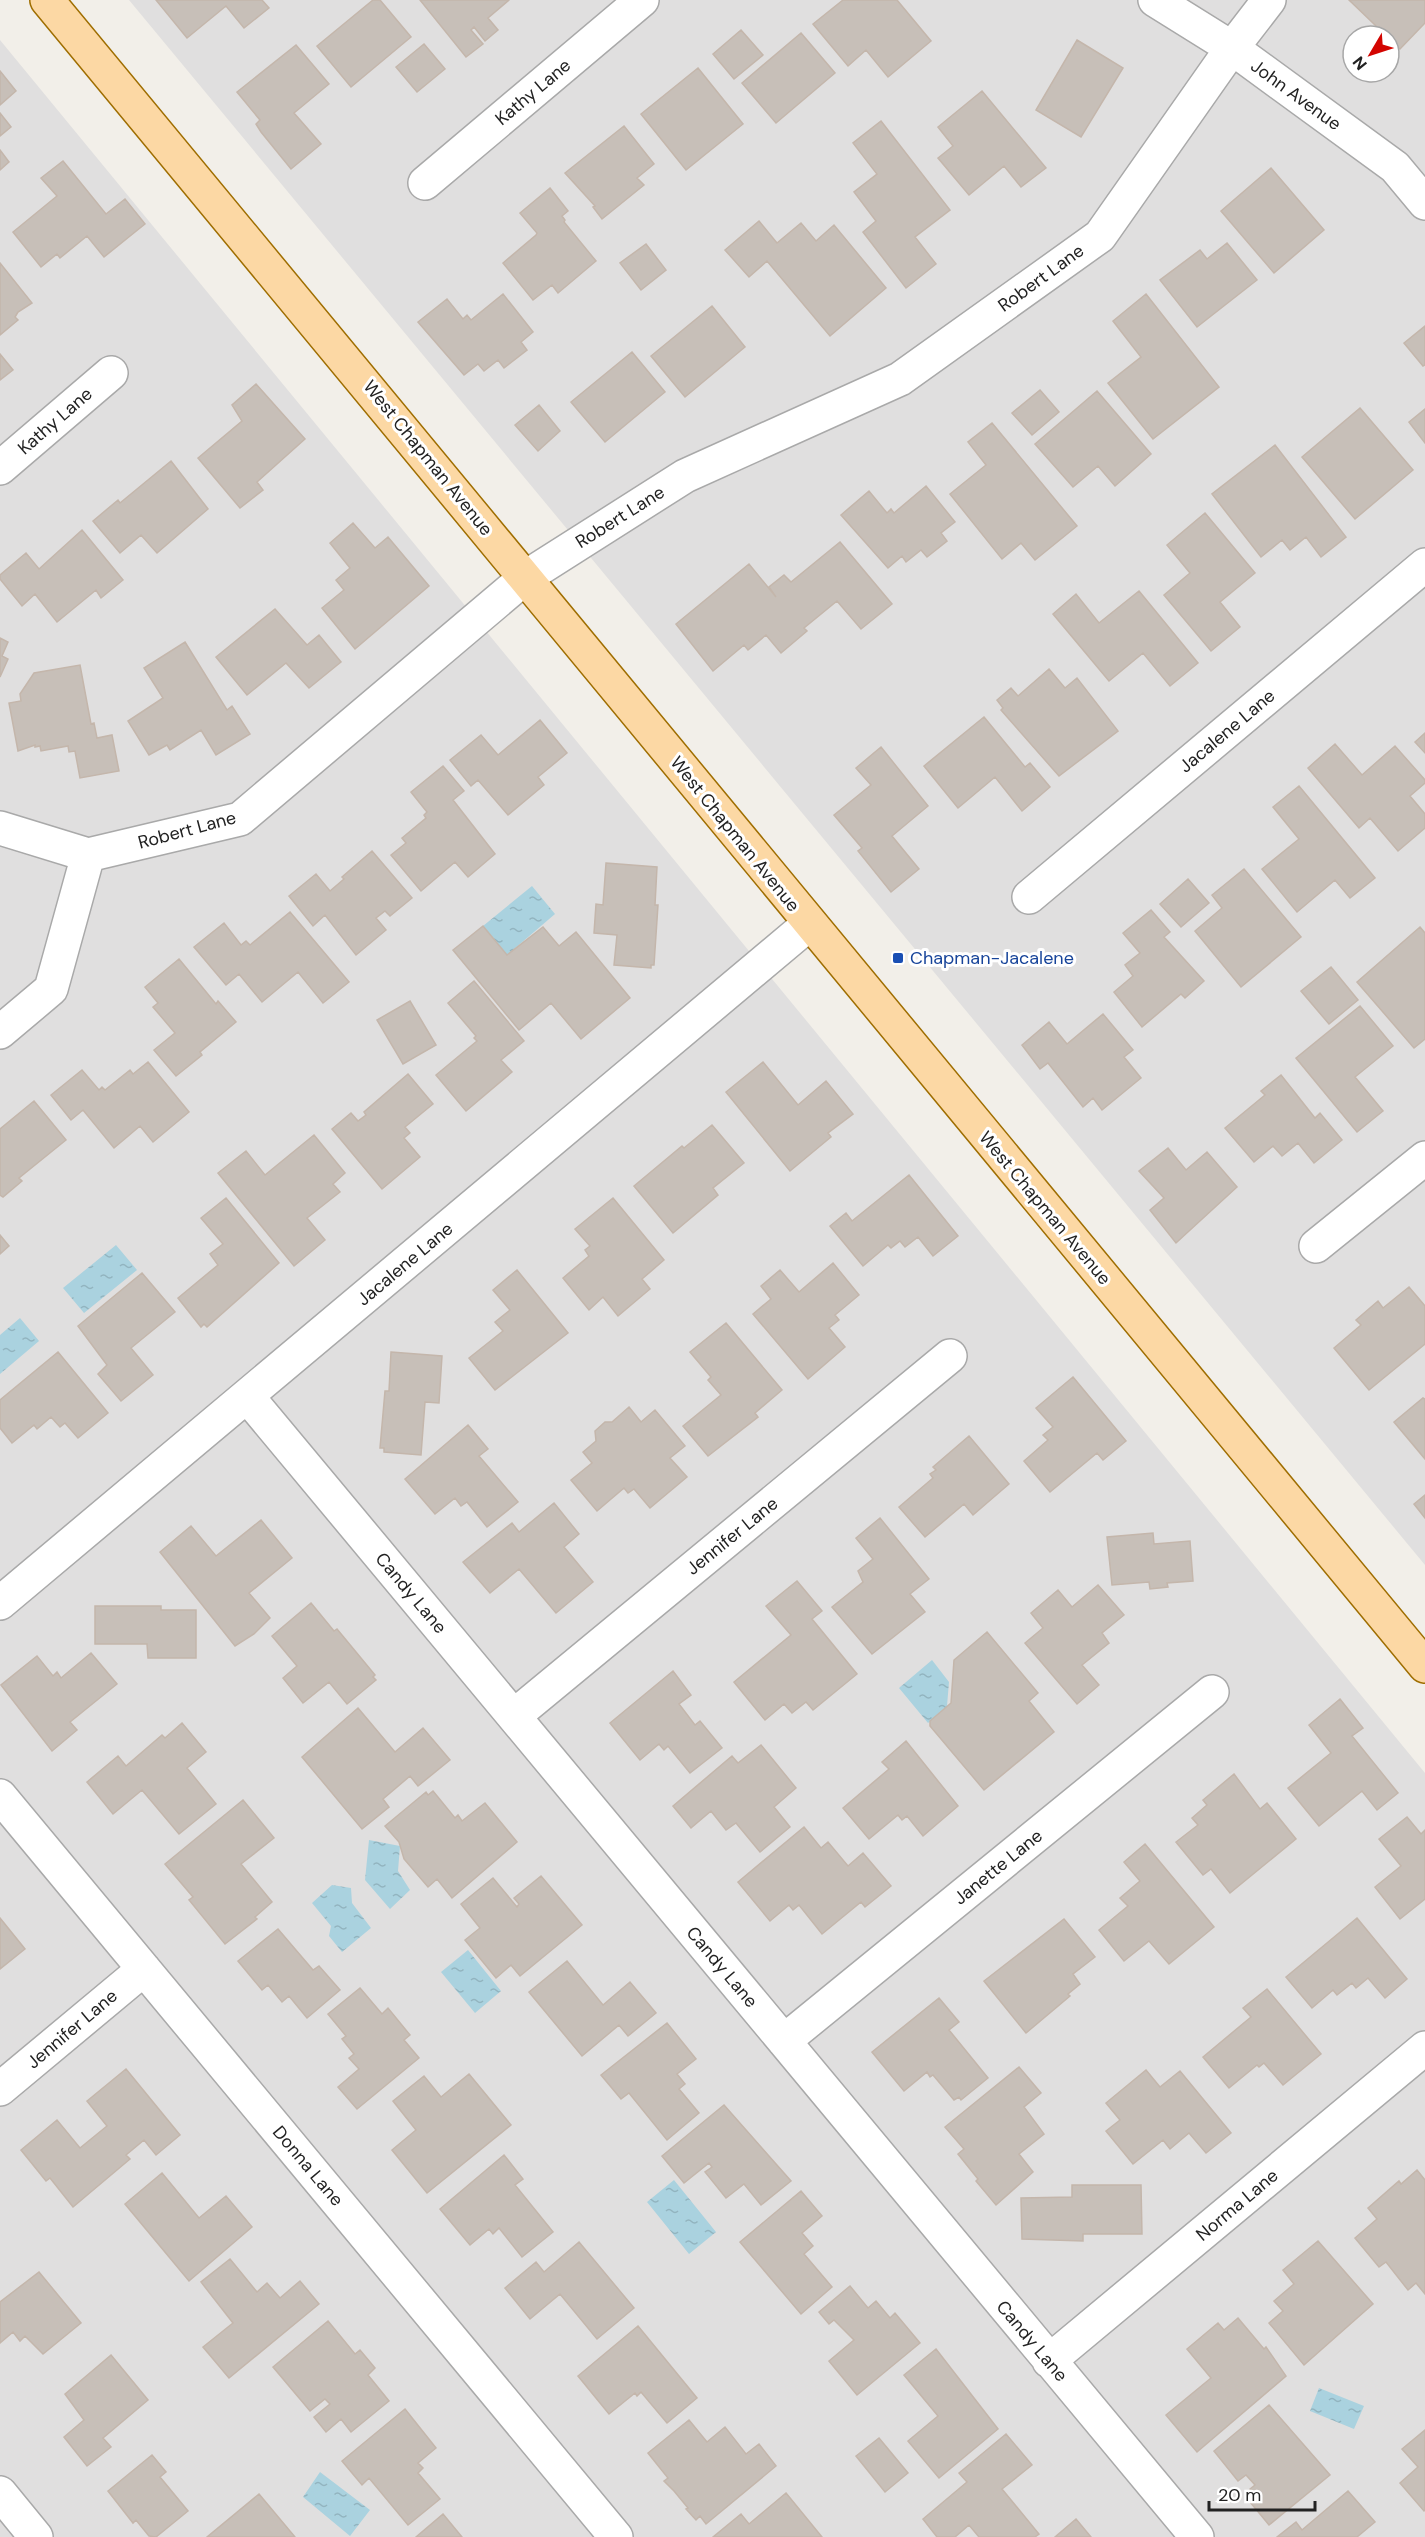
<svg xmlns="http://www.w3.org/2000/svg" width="1425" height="2537" font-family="'DM Sans',sans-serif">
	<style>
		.residential { fill: #e0dfdf; fill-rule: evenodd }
		.water { fill: url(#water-ripples) }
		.building { fill: #c7bfb8; stroke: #c4b6ab; stroke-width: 1.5 }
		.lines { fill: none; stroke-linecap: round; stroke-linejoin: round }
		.minor-casing { stroke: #a9a9a9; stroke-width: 36 }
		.primary-casing { stroke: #9f6e01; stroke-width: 36 }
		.minor { stroke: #fff; stroke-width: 33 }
		.primary { stroke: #fcd8a4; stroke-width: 33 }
		.transit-dot { fill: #1a4fb4; stroke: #fff; stroke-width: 2 }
		.labels { text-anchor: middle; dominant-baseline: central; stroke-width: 6; stroke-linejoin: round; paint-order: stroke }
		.street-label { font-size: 18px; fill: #222; stroke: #fff }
		.transit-label { font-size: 18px; fill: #164399; stroke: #fff; text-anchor: start }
	</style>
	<defs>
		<pattern id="water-ripples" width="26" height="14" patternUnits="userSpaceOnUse" patternTransform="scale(1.5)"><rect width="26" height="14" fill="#aad2df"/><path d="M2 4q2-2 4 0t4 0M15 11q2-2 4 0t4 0" fill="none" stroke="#92b4bf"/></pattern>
	</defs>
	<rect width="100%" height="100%" fill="#f2efe9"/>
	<path class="residential" d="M129 0H1425V1565ZM1353 36H1389V72H1353Z
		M0 40 1425 1773V2537H0Z"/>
	<path class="water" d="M532 886 555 914 507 955 483 926Z
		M116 1245 137 1270 84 1313 63 1288Z
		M20 1318 39 1341 0 1374V1335Z
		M932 1660 949 1682 947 1706 928 1723 899 1688Z
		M369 1840 400 1846 398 1871 410 1890 390 1909 365 1880Z
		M332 1885 351 1888 352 1903 371 1928 342 1952 329 1936 331 1926 312 1903Z
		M468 1950 501 1991 475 2013 441 1972Z
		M674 2180 716 2232 689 2254 647 2202Z
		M1319 2388 1364 2406 1354 2429 1310 2411Z
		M320 2472 370 2510 350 2536 303 2497Z"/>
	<path class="building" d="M156 0H262L269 8 244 28 226 6 187 38Z
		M373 0H380L411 37 351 87 317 46Z
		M420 0H509L488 18 498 30 485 41 474 27 471 30 483 44 466 57Z
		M843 0H897L931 41 888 77 866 50 848 66 813 24Z
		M1349 0H1425V23L1400 49Z
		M741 30 763 55 734 79 713 54Z
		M801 33 835 73 776 123 742 83Z
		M1077 40 1123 68 1081 137 1036 110Z
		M424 44 445 69 417 92 396 67Z
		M296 45 329 84 294 113 321 144 291 169 261 132 256 124 260 120 237 92Z
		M698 68 743 124 686 170 641 114Z
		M0 71 16 91 0 105Z
		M982 91 1046 168 1021 187 1004 166 969 195 938 158 953 146 938 127Z
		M0 113 11 127 0 136Z
		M881 121 950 210 915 237 936 264 906 288 863 232 876 221 854 192 877 174 853 143Z
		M624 126 654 164 637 178 644 185 602 219 593 207 595 206 565 173Z
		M0 150 9 162 0 170Z
		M63 161 106 214 125 199 145 224 104 257 87 236 60 258 57 254 41 267 13 232 57 196 41 178Z
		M1271 168 1324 230 1274 273 1221 211Z
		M550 188 568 211 562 216 565 220 564 222 596 261 558 293 552 285 533 300 503 263 536 235 537 233 520 213Z
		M759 221 777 243 801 223 816 241 834 225 886 288 830 336 767 261 749 277 725 250Z
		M1227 243 1257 280 1197 327 1160 280 1200 250 1207 259Z
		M646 244 666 270 641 290 620 263Z
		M0 263 32 303 18 312 15 317 18 320 0 335Z
		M503 294 533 332 521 342 527 350 504 368 498 360 484 371 478 364 464 375 418 322 447 299 463 319 467 315 471 320Z
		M1146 294 1219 387 1153 439 1108 383 1141 357 1113 321Z
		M712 306 745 347 685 397 651 356Z
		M1425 326V365L1423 366 1404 343Z
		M632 352 665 392 605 442 571 402Z
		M0 354 13 370 0 380Z
		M256 384 305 439 257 482 263 490 240 508 198 458 242 421 232 405Z
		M1040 390 1059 412 1032 435 1012 413Z
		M1097 391 1151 454 1115 486 1098 466 1073 487 1035 444Z
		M539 405 560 431 538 451 515 425Z
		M1360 408 1413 470 1355 519 1302 457Z
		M1425 409V443L1409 422Z
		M992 423 1077 526 1035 560 1021 543 1002 559 950 494 986 465 968 442Z
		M1275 445 1346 537 1321 557 1306 537 1290 550 1282 540 1261 557 1212 494Z
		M171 461 208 509 157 553 141 535 120 553 93 521 118 500 120 503Z
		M926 486 955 522 941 533 947 541 927 557 921 550 906 562 902 556 888 568 841 515 869 491 887 513 891 509 894 513Z
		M1205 513 1255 573 1220 602 1240 627 1211 651 1164 595 1190 573 1167 545Z
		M353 523 375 548 388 537 429 586 355 649 322 608 344 590 336 580 350 568 330 543Z
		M82 530 123 580 101 598 96 590 57 622 35 594 22 606 0 579V575L26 553 39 569Z
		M840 542 892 604 861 629 837 601 804 628 807 631 781 653 766 635 748 650 744 645 713 671 676 624 749 564 776 597 769 587 784 575 791 582Z
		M1139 591 1198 663 1170 686 1143 653 1109 681 1053 614 1076 594 1099 623Z
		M275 609 307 645 319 635 341 662 309 688 286 663 247 695 216 657Z
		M0 638 8 642 2 656 8 659 0 677Z
		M185 642 227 710 232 706 250 734 216 755 201 730 170 750 167 745 149 755 128 721 163 698 144 668Z
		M80 665 91 724 94 723 97 738 112 735 119 771 80 778 75 751 69 752 68 746 41 751 40 746 35 747V745L18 751 9 703 21 701 20 694 34 673Z
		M1049 669 1065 688 1077 678 1118 731 1059 776 1001 710 1003 708 997 700 1011 688 1018 696Z
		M984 717 1025 767 1030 763 1050 787 1022 811 995 777 958 808 924 766Z
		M540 720 567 753 538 777 544 785 508 815 478 780 471 786 450 760 481 735 498 755Z
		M1425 733V753L1415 742Z
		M1335 744 1362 775 1395 746 1425 780V783L1410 796 1425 814V828L1398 851 1370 818 1359 828 1308 768Z
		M881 747 928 806 892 836 919 869 891 892 858 851 862 848 834 815 871 785 856 768Z
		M443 766 464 791 453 800 495 854 468 877 455 862 421 891 391 855 406 843 402 838 426 818 424 815 427 812 411 792Z
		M1299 786 1375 878 1350 898 1335 880 1297 912 1262 869 1299 839 1273 807Z
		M372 851 412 898 390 916 385 911 376 918 386 930 356 955 325 915 313 926 289 896 316 874 330 891 344 879 342 877Z
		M606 863 657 867 655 905H658L654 965H651V968L614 965 617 935 594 933 596 904 603 905Z
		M1244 869 1301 937 1241 987 1195 931 1222 908 1212 895Z
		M1188 879 1209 903 1181 927 1160 904Z
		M1151 910 1170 932 1164 937 1204 981 1185 998 1181 994 1142 1027 1114 992 1133 976 1125 965 1140 953 1123 933Z
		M290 912 349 982 323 1003 298 972 262 1002 239 974 226 985 194 947 224 923 241 945 246 941 250 945Z
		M483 926 507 955 543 927 559 946 576 932 630 998 581 1039 551 1003 519 1030 453 950Z
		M1420 927 1425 933V1039L1414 1048 1357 982Z
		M179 959 216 1004 218 1001 236 1022 200 1052 202 1055 176 1076 154 1050 175 1033 153 1007 158 1003 145 987Z
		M1331 967 1358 1000 1329 1024 1301 991Z
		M474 981 524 1041 501 1060 512 1072 466 1111 436 1075 477 1041 474 1038 476 1036 448 1003Z
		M410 1001 436 1045 403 1064 377 1020Z
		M1360 1006 1393 1046 1355 1077 1383 1111 1357 1132 1296 1058Z
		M1103 1014 1133 1050 1124 1057 1141 1078 1102 1110 1093 1098 1083 1107 1048 1063 1040 1069 1022 1045 1049 1022 1067 1044Z
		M148 1062 189 1112 153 1142 140 1126 114 1148 83 1110 71 1120 51 1095 82 1070 99 1090 102 1087 105 1090 130 1070 133 1074Z
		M763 1062 798 1105 826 1081 853 1114 828 1133 831 1137 790 1171 726 1092Z
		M408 1074 433 1104 405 1127 410 1133 404 1138 420 1157 382 1189 332 1129 351 1113 358 1121 366 1115 364 1112Z
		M1281 1075 1315 1118 1320 1113 1342 1140 1314 1163 1298 1143 1282 1156 1273 1146 1254 1162 1225 1128 1265 1095 1261 1091Z
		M34 1101 66 1140 19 1178 22 1181 3 1197 0 1195V1129Z
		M712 1125 744 1163 713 1188 718 1195 673 1233 634 1186 682 1146 684 1148Z
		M314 1135 345 1173 333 1184 340 1192 307 1218 325 1240 294 1266 218 1173 246 1151 265 1175Z
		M1168 1148 1186 1170 1207 1152 1237 1187 1176 1243 1150 1210 1164 1198 1139 1171Z
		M909 1175 958 1236 933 1256 918 1237 905 1247 900 1241 891 1248 888 1245 863 1266 830 1226 846 1213 852 1221Z
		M226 1198 279 1263 207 1327 204 1324 201 1327 178 1298 218 1265 210 1254 223 1244 201 1218Z
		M613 1198 664 1260 642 1279 650 1289 618 1316 603 1297 589 1310 563 1278 589 1256 585 1250 590 1246 575 1229Z
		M0 1235 9 1246 0 1254Z
		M833 1263 859 1295 835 1315 839 1320 829 1328 845 1347 808 1379 753 1314 771 1299 761 1286 780 1270 799 1292Z
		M517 1270 568 1333 495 1390 469 1358 503 1331 495 1322 510 1310 493 1290Z
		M142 1273 175 1312 131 1348 153 1375 121 1401 98 1374 107 1365 78 1326Z
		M1409 1287 1425 1306V1344L1369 1390 1334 1348 1361 1325 1356 1320 1378 1301 1383 1308Z
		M726 1323 782 1390 755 1413 758 1417 708 1456 683 1426 721 1395 708 1380 711 1377 690 1352Z
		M58 1352 108 1413 78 1438 65 1423 60 1427 51 1417 37 1429 34 1425 12 1443 0 1428V1400Z
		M391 1352 442 1356 439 1403 425 1402 421 1455 384 1452V1448H380L385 1391H389Z
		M1073 1377 1126 1441 1103 1460 1097 1453 1050 1492 1024 1461 1048 1440 1043 1435 1053 1427 1036 1408Z
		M1423 1398 1425 1399V1459L1394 1422Z
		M629 1407 641 1422 655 1410 685 1446 670 1458 687 1477 650 1508 634 1489 628 1493 624 1488 597 1511 571 1480 592 1463 583 1452 596 1441 595 1431 605 1422H612Z
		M468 1425 488 1449 479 1456 518 1502 487 1527 467 1502 461 1506 455 1498 435 1514 405 1479Z
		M969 1436 1009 1484 973 1515 964 1504 925 1537 899 1507 933 1478 930 1474 936 1470 933 1467Z
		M1425 1495V1518L1414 1504Z
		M554 1503 579 1534 564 1547 593 1582 556 1613 519 1569 490 1593 463 1562 512 1523 519 1532Z
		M880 1518 929 1579 910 1594 925 1612 872 1654 832 1607 863 1582 858 1571 873 1559 856 1538Z
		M261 1520 292 1558 249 1593 270 1618 254 1634 235 1646 160 1552 191 1526 216 1556Z
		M1153 1533 1154 1544 1190 1541 1193 1581 1167 1583 1168 1587 1150 1589 1149 1582 1112 1585 1107 1537Z
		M797 1581 822 1611 812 1619 857 1674 813 1710 806 1702 792 1713 784 1704 765 1720 734 1682 791 1635 766 1606Z
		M1098 1585 1124 1615 1102 1633 1109 1643 1082 1665 1099 1685 1077 1704 1025 1643 1043 1628 1031 1613 1058 1590 1072 1607Z
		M311 1603 334 1631 337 1629 375 1675 373 1677 376 1680 347 1704 329 1682 303 1703 283 1678 297 1666 272 1636Z
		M95 1606H161V1610H196V1658H148L147 1644H95Z
		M987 1632 1038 1693 1029 1701 1054 1732 984 1790 930 1726V1721L951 1703 954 1660Z
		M91 1653 117 1684 70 1722 77 1730 52 1751 1 1685 37 1656 53 1676 57 1672 61 1678Z
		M673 1671 691 1695 679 1704 695 1725 700 1721 722 1748 690 1773 668 1746 664 1750 659 1744 640 1760 610 1723Z
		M1340 1699 1363 1728 1352 1736 1398 1793 1377 1810 1362 1791 1319 1826 1288 1788 1331 1753 1309 1725Z
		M358 1708 395 1752 423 1728 450 1760 418 1786 410 1776 383 1799 389 1807 362 1829 302 1757Z
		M182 1723 206 1752 187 1768 216 1804 179 1834 142 1790 113 1814 87 1782 118 1756 126 1766 162 1735 165 1738Z
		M906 1741 958 1806 923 1836 907 1816 902 1820 898 1815 869 1839 843 1808 889 1769 882 1762Z
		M761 1745 796 1788 774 1807 790 1827 760 1852 736 1823 726 1830 711 1811 691 1828 673 1806 732 1756 738 1763Z
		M1234 1774 1260 1809 1267 1803 1296 1839 1230 1893 1211 1869 1203 1875 1176 1842 1198 1825 1192 1818 1207 1805 1203 1800Z
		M433 1791 455 1818 458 1815 462 1821 485 1803 517 1842 452 1898 437 1879 428 1887 404 1859 399 1842 385 1826 426 1792 428 1795Z
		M243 1800 274 1838 241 1864 272 1902 255 1917 257 1919 225 1944 189 1900 193 1897 165 1864Z
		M1407 1817 1421 1834 1425 1830V1899L1400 1919 1375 1887 1401 1866 1379 1839Z
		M804 1827 821 1848 828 1842 848 1866 863 1853 891 1886 865 1907 861 1902 822 1934 799 1905 793 1910 789 1905 770 1921 738 1882Z
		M1145 1844 1214 1927 1169 1964 1149 1941 1124 1961 1099 1930 1128 1906 1120 1898 1140 1881 1124 1862Z
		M541 1876 582 1925 520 1976 511 1965 496 1978 465 1940 480 1928 461 1904 493 1878 517 1907 519 1904 514 1898Z
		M0 1918 25 1949 0 1969Z
		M1357 1918 1407 1979 1385 1998 1368 1978 1356 1988 1352 1983 1337 1995 1333 1990 1312 2008 1286 1977Z
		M1064 1919 1095 1957 1073 1974 1080 1984 1068 1994 1070 1996 1026 2033 984 1981Z
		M278 1929 313 1970 319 1966 340 1990 307 2018 289 1996 282 2002 268 1985 262 1990 238 1961Z
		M567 1961 603 2005 630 1982 656 2013 628 2036 619 2025 582 2056 529 1992Z
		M360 1988 382 2014 388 2008 410 2035 404 2040 419 2058 357 2109 338 2087 359 2069 349 2058 354 2054 342 2039 346 2036 328 2014Z
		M1267 1989 1321 2054 1283 2085 1264 2063 1259 2067 1257 2065 1229 2088 1203 2057 1251 2017 1243 2008Z
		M939 1998 959 2022 949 2030 988 2078 961 2100 959 2097 954 2100 933 2075 930 2077 927 2072 904 2091 872 2052Z
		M667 2023 696 2059 677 2074 685 2084 679 2089 699 2113 667 2140 629 2093 621 2099 601 2075Z
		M1019 2067 1041 2093 1024 2107 1044 2134 1019 2154 1033 2172 996 2205 976 2181 978 2179 958 2154 964 2149 945 2127Z
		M126 2069 180 2135 156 2155 144 2140 126 2155 130 2159 73 2207 50 2178 46 2181 21 2150 57 2120 80 2148 107 2126 87 2101Z
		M1146 2070 1160 2087 1180 2071 1231 2133 1206 2153 1189 2133 1170 2149 1163 2140 1133 2164 1106 2131 1120 2120 1106 2103Z
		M469 2074 511 2125 427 2193 392 2150 416 2130 393 2101 424 2076 441 2097Z
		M724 2105 791 2181 761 2205 744 2184 726 2198 705 2172 712 2167 709 2163 684 2183 662 2156Z
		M504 2155 523 2179 515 2185 553 2232 522 2257 499 2228 493 2234 489 2229 470 2245 440 2209Z
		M1417 2170 1425 2180V2294L1416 2283 1408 2290 1386 2262 1379 2267 1355 2238 1377 2219 1368 2208 1399 2181 1401 2184Z
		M162 2173 199 2218 226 2196 252 2227 189 2281 125 2204Z
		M1072 2185H1141L1142 2234H1083V2241L1022 2239 1021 2198 1072 2197Z
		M801 2191 822 2216 802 2233 813 2246 804 2254 832 2287 801 2314 740 2242Z
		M1318 2241 1373 2304 1304 2365 1269 2323 1283 2311 1274 2301 1294 2284 1283 2270Z
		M579 2242 634 2308 597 2339 560 2294 530 2319 505 2288 536 2262 544 2272Z
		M230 2259 257 2292 267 2283 280 2298 300 2281 319 2304 229 2378 203 2347 233 2323 201 2282Z
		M39 2272 81 2323 43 2354 25 2336 20 2341 13 2332 0 2343V2302Z
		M850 2286 868 2308 876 2301 890 2318 895 2313 920 2343 857 2395 829 2361 854 2340 834 2320 829 2324 819 2312Z
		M1238 2318 1264 2349 1266 2347 1286 2376 1197 2452 1166 2415 1211 2378 1187 2349 1218 2323 1224 2330Z
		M328 2321 355 2354 360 2350 375 2368 368 2375 389 2401 351 2432 341 2419 326 2432 314 2417 330 2404 325 2399 310 2411 273 2367Z
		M638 2326 697 2398 667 2423 641 2392 637 2396 635 2393 609 2414 578 2376Z
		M936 2349 998 2429 939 2478 908 2441 938 2416 904 2375Z
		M111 2355 148 2400 103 2438 111 2447 87 2466 64 2437 84 2420 65 2394Z
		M1269 2405 1330 2475 1269 2525 1250 2502 1256 2496 1250 2489 1255 2485 1246 2475 1238 2481 1214 2451Z
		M405 2409 436 2448 418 2463 423 2468 418 2473 440 2499 408 2525 369 2478 362 2485 342 2461Z
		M689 2420 707 2442 725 2427 746 2454 759 2444 776 2466 706 2524 700 2516 696 2520 686 2509 688 2508 674 2491 664 2481 668 2478 648 2453Z
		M1425 2430V2510L1424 2511 1400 2483 1418 2467 1402 2449Z
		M1006 2434 1032 2465 1002 2489 1039 2534 1035 2537H979L969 2525 955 2537H937L923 2519 967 2482 959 2473Z
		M879 2438 908 2473 885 2492 856 2456Z
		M152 2455 166 2472 160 2477 188 2511 156 2537 149 2536 136 2520 133 2523 108 2491Z
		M1348 2491 1375 2522 1357 2537H1277L1296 2522 1302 2530Z
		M786 2493 822 2537H713L741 2514 749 2524Z
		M259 2494 295 2537H207Z
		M443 2514 462 2537H416Z
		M1076 2519 1091 2537H1055Z"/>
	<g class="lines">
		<g class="minor-casing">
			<path id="minor" d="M1155 0 1232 48 1395 167 1425 203
				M425 183 642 0
				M0 468 111 373
				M0 828 88 855
				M1029 897 1425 565
				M0 1032 51 989 88 855 240 819 526 577 685 476 900 379 1100 236 1232 48 1269 0
				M1316 1246 1425 1158
				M247 1396 1197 2537
				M0 1603 809 924
				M514 1716 950 1356
				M0 1796 616 2537
				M784 2041 1212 1692
				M0 2089 144 1969
				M1049 2361 1425 2048
				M0 2493 36 2537"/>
		</g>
		<g class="primary-casing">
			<path id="primary" d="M47 0 1425 1666"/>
		</g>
		<use href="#minor" class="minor"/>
		<use href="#primary" class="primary"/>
	</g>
	<rect class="transit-dot" x="892" y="952" width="12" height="12" rx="3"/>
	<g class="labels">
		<g class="street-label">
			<text transform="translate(533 92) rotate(-40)">Kathy Lane</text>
			<text transform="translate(1296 95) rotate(36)">John Avenue</text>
			<text transform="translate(1041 278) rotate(-36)">Robert Lane</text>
			<text transform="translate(55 421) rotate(-41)">Kathy Lane</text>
			<text transform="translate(428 458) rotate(51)">West Chapman Avenue</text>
			<text transform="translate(620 517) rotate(-32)">Robert Lane</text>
			<text transform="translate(1227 731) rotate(-40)">Jacalene Lane</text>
			<text transform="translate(187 830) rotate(-15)">Robert Lane</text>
			<text transform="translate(735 834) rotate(51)">West Chapman Avenue</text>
			<text transform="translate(1045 1208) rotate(50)">West Chapman Avenue</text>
			<text transform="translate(405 1264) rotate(-40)">Jacalene Lane</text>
			<text transform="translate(732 1536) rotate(-39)">Jennifer Lane</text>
			<text transform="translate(411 1593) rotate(50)">Candy Lane</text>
			<text transform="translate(998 1867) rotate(-39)">Janette Lane</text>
			<text transform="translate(722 1967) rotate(50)">Candy Lane</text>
			<text transform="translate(72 2029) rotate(-40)">Jennifer Lane</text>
			<text transform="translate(308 2166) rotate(50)">Donna Lane</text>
			<text transform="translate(1237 2205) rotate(-40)">Norma Lane</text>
			<text transform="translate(1032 2341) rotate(50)">Candy Lane</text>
		</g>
		<g class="transit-label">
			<text x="910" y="958">Chapman-Jacalene</text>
		</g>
	</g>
	<g transform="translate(1371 54) rotate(231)"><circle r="28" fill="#ffffff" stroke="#a7a7a7" stroke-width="1.5"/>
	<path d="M0-4.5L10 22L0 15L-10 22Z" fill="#d30501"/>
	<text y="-9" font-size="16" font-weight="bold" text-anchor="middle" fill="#222222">N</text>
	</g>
	<path d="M1209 2501v9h106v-9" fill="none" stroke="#222222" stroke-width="3"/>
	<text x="1218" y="2501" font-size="18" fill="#222222" stroke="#ffffff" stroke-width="4.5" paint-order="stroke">20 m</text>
</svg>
